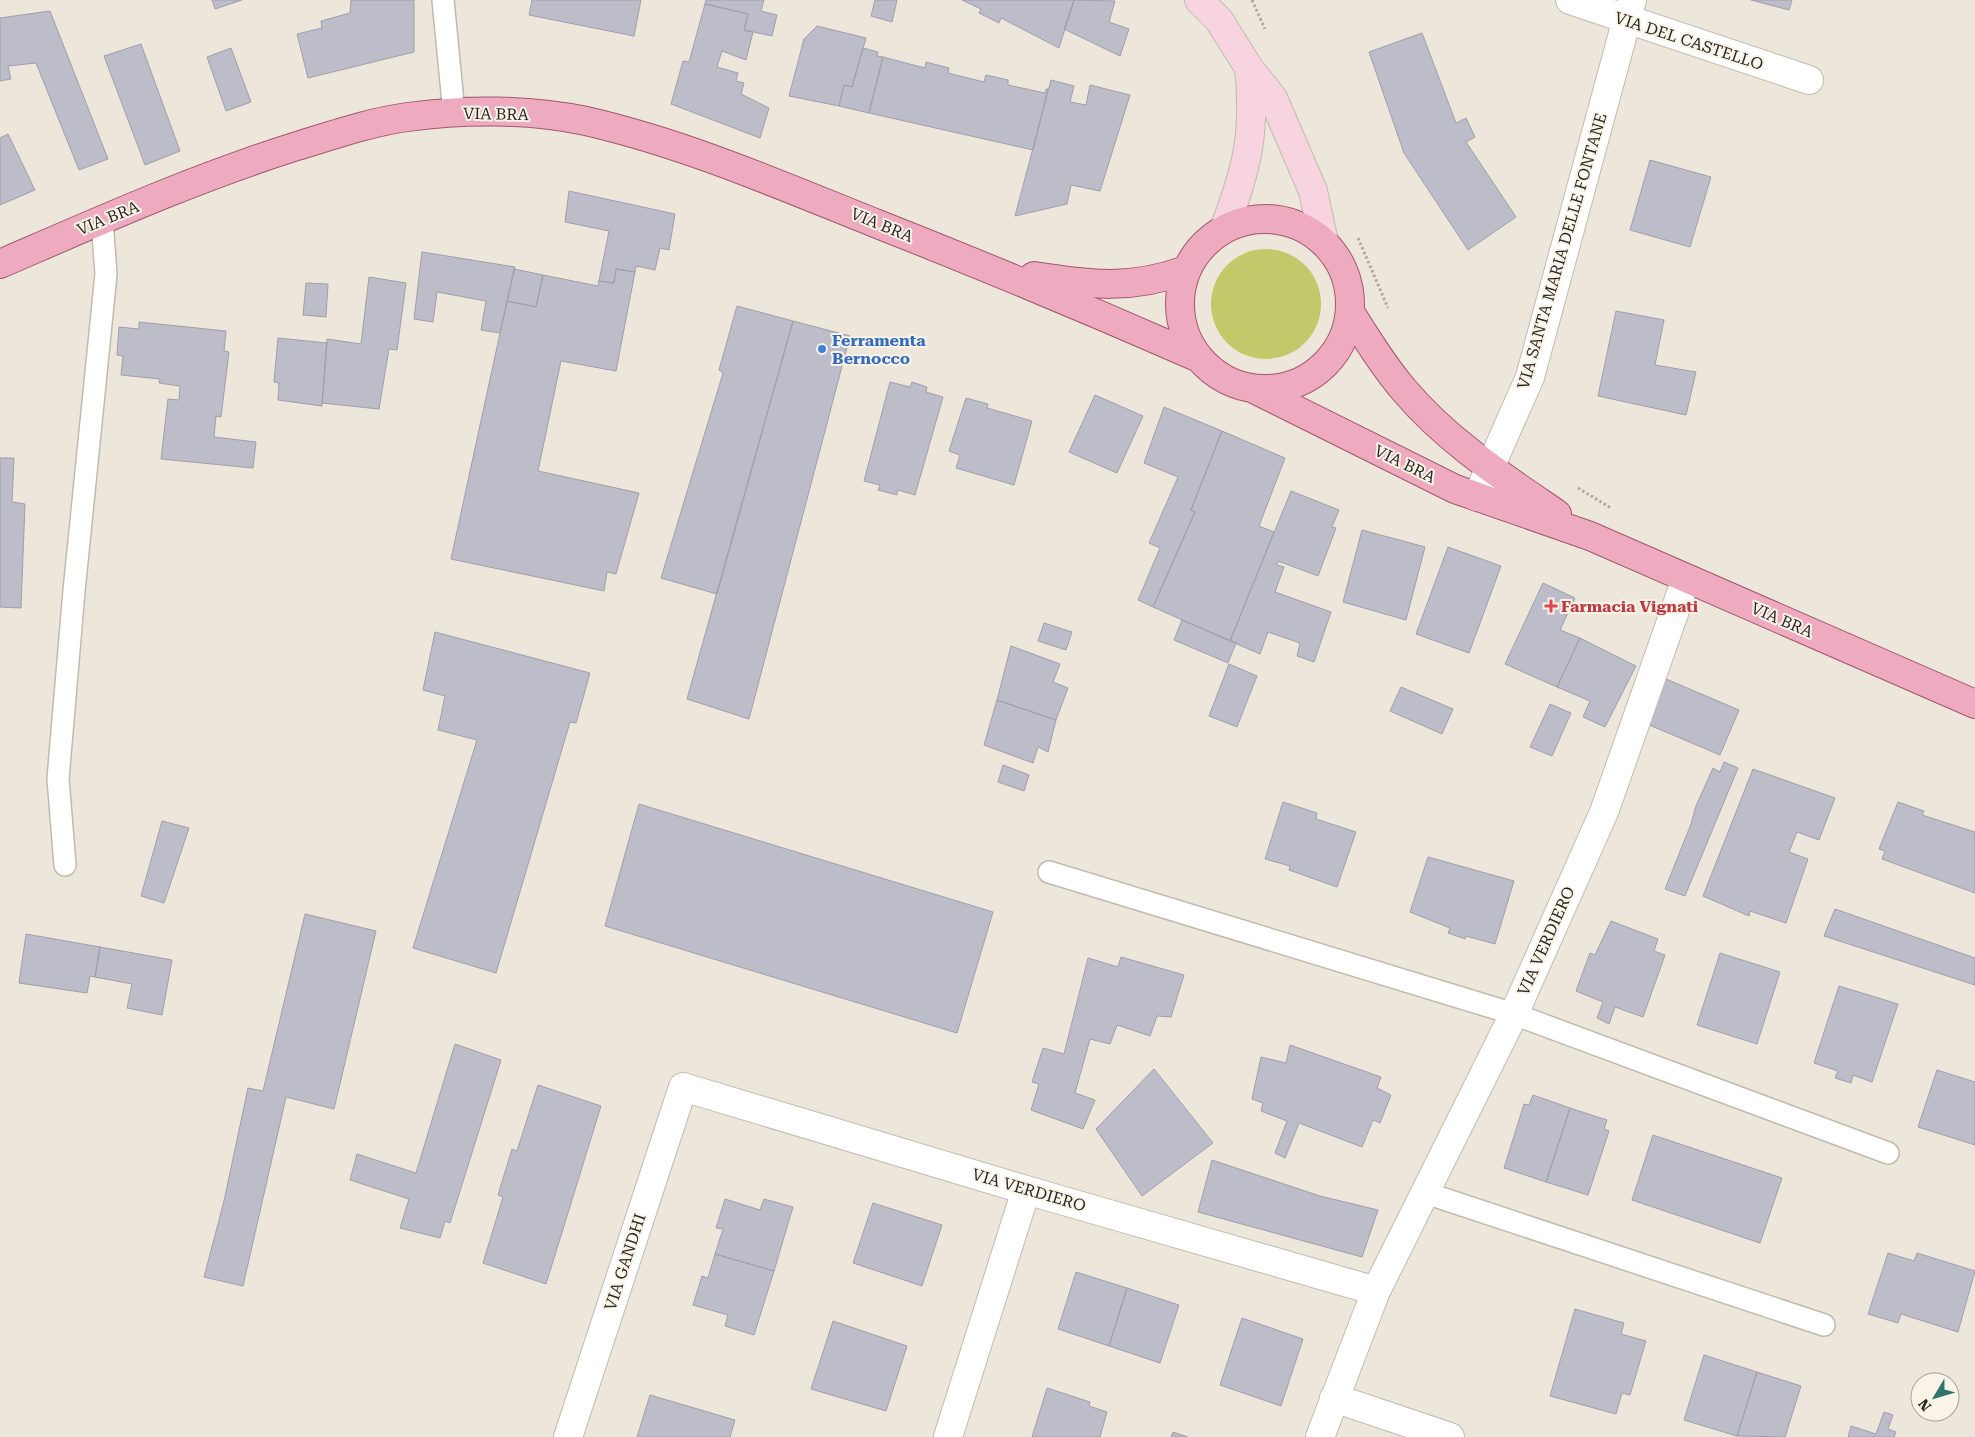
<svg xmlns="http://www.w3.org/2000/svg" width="1975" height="1437" font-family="'Roboto Serif',serif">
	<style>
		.green { fill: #c2c96b }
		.building { fill: #bdbcc9; stroke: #a09eab }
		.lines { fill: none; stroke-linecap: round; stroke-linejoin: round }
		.lane-casing { stroke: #c1bbaf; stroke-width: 24 }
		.street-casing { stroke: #c1bbaf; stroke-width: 30 }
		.secondary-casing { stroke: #c1bbaf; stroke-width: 30 }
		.primary-casing { stroke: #a2576d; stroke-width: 30 }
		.path { stroke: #afa9a0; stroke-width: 3; stroke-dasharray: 2.5 2.5; stroke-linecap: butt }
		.lane { stroke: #fff; stroke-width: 21 }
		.street { stroke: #fff; stroke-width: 28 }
		.secondary { stroke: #f7d4df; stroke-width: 28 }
		.primary { stroke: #eeaabf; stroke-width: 28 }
		.shop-dot { fill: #3f7fe0; stroke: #faf3e7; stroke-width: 2 }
		.health-dot { fill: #e0444e; stroke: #faf3e7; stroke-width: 2 }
		.labels { text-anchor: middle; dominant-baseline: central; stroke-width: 4; stroke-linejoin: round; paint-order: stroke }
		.street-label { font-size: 16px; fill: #2a2723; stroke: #faf3e7 }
		.shop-label { font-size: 16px; font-weight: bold; fill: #366cbe; stroke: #faf3e7; text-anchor: start }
		.health-label { font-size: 16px; font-weight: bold; fill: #be3a42; stroke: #faf3e7; text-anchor: start }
	</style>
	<rect width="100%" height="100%" fill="#ede6da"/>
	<path class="green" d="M1211 304a55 55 0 1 1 110 0a55 55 0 1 1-110 0Z"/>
	<path class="building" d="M212 0H242L215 9Z
		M351 0H414V52L308 78 297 34 322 28 321 21 350 13Z
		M532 0H641L634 36 529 15Z
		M706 0H764L761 11 777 15 772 36 744 30 748 14 705 4Z
		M875 0H897L892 22 871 16Z
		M962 0H1074L1059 48 1001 18 999 23 979 13 981 9Z
		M1074 0 1115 1 1109 22 1129 29 1120 56 1064 29Z
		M1751 0H1792L1789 10Z
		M705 4 748 14 744 30 753 32 746 60 722 51 717 67 738 73 736 81 744 83 741 94 769 108 760 138 671 104 683 61 689 62Z
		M50 11 108 159 79 170 36 63 8 66 11 79 0 81V18Z
		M817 26 866 38 852 87 844 85 839 106 789 96 804 39Z
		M1422 33 1456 123 1466 118 1475 137 1466 142 1516 217 1468 250 1404 153 1369 52Z
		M141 44 180 151 145 165 104 56Z
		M231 48 251 102 226 111 207 57Z
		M863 48 878 52 877 56 883 57 869 113 839 106 844 85 852 87Z
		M883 57 925 68 926 62 949 68 948 73 984 82 986 75 1008 80V85L1045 93 1046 89H1048L1033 150 869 113Z
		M1051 80 1074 86 1070 102 1086 105 1090 85 1130 95 1100 191 1071 185 1067 204 1015 216Z
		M8 134 35 190 0 205V138Z
		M1650 160 1711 177 1690 247 1630 230Z
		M569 191 675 214 669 250 660 248 655 270 636 266 635 272 616 269 614 283 599 281 609 231 565 222Z
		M422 252 515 267 500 333 481 330 486 301 437 292 433 322 414 319Z
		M514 269 543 275 536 307 507 301Z
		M616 269 635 272 616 371 561 361 538 471 639 493 616 574 607 572 604 591 451 559 507 301 536 307 543 275 598 286 599 281 614 283Z
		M369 277 406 283 397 350 389 349 379 409 322 403 327 339 361 344Z
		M306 283 328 284 326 317 303 315Z
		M737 306 793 321 717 594 661 578 723 373 719 370Z
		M1616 311 1664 320 1655 365 1696 372 1686 415 1598 396Z
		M793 321 850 336 749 719 687 699Z
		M139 322 226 331 224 351 229 352 221 417 216 416 214 437 256 442 253 468 161 459 168 399 179 400 180 386 159 383 160 379 121 375 123 356 117 355 119 327 139 329Z
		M278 338 327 343 322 406 278 400 279 383 274 382Z
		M890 382 910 387 912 382 927 387 926 392 943 397 915 495 898 490 897 495 878 490 880 485 864 481Z
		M1095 395 1143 416 1117 473 1069 452Z
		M966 398 988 404 987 408 1032 421 1014 485 956 468 960 455 949 451Z
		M1164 407 1222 431 1191 510 1195 512 1153 607 1138 600 1160 548 1149 543 1178 477 1144 463Z
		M1222 431 1285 458 1259 526 1274 532 1230 641 1153 607 1195 512 1191 510Z
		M0 458H14L12 502 25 504 21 608 0 607Z
		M1291 491 1339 510 1332 527 1336 528 1318 576 1278 561 1277 565 1284 567 1275 592 1331 612 1314 662 1297 656 1300 643 1268 632 1260 654 1230 641Z
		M1362 530 1425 547 1406 620 1343 602Z
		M1448 547 1501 566 1469 653 1416 634Z
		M1543 583 1575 598 1560 630 1580 638 1557 687 1505 664Z
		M1182 620 1236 643 1228 663 1174 640Z
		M1044 623 1072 632 1066 650 1038 641Z
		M435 632 590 673 576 723 570 722 496 973 413 948 477 740 438 730 445 696 423 690Z
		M1580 638 1636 666 1605 727 1583 717 1590 701 1557 687Z
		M1011 646 1060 664 1053 682 1068 688 1056 720 997 700Z
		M1229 664 1257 676 1237 727 1209 716Z
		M1666 679 1739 710 1720 755 1647 724Z
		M1401 687 1453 709 1442 734 1390 711Z
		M997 700 1056 720 1048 752 1038 747 1033 763 984 745Z
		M1550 704 1571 713 1552 756 1530 747Z
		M1724 762 1738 768 1685 896 1665 889 1691 824 1696 806 1713 768 1720 772Z
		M1003 765 1029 775 1024 791 998 782Z
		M1753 769 1835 798 1819 840 1797 832 1789 852 1808 859 1786 923 1750 911 1749 916 1703 896Z
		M1283 802 1317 813 1316 819 1356 832 1337 887 1289 870 1290 866 1265 859Z
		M1898 802 1924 811 1922 815 1975 832V893L1882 859 1885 851 1879 849Z
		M639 804 993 912 957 1033 605 926Z
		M162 821 189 828 164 903 141 896Z
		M1428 857 1514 881 1495 944 1466 936 1465 939 1448 933 1450 928 1410 912Z
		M1835 909 1975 958V985L1824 936Z
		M305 914 376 931 334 1109 286 1097 243 1286 204 1277 224 1201 248 1088 263 1091Z
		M1611 921 1658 939 1654 951 1665 955 1643 1017 1615 1007 1609 1024 1597 1018 1603 1002 1576 991 1590 953 1595 955Z
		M26 934 100 947 95 977 90 976 87 993 19 983Z
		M100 947 172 960 162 1015 127 1008 132 984 95 977Z
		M1720 953 1780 972 1757 1044 1697 1025Z
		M1121 957 1184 975 1171 1017 1157 1016 1150 1036 1117 1025 1110 1044 1090 1039 1075 1093 1095 1100 1083 1129 1031 1110 1039 1084 1032 1082 1043 1048 1064 1054 1088 958 1118 967Z
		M1839 986 1898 1004 1872 1082 1853 1075 1851 1083 1835 1078 1838 1071 1814 1063Z
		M455 1044 501 1060 450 1223 445 1221 440 1238 400 1228 409 1199 350 1180 357 1154 416 1173Z
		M1290 1045 1381 1077 1377 1088 1391 1095 1380 1123 1373 1120 1362 1147 1299 1123 1285 1158 1275 1153 1287 1121 1261 1111 1263 1103 1252 1099 1261 1057 1286 1063Z
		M1154 1069 1213 1143 1142 1196 1096 1129Z
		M1937 1070 1975 1082V1145L1918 1127Z
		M538 1085 601 1106 546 1284 483 1263 503 1197 498 1195 512 1149 517 1151Z
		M1533 1095 1570 1108 1546 1182 1504 1168 1524 1104 1529 1105Z
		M1570 1108 1607 1120 1604 1129 1609 1131 1588 1195 1546 1182Z
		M1653 1135 1782 1178 1760 1243 1632 1200Z
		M1212 1160 1320 1196 1378 1210 1362 1257 1198 1212Z
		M725 1199 760 1210 764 1199 793 1207 774 1271 715 1254 723 1229 716 1228Z
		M873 1203 942 1225 922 1286 853 1263Z
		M1888 1253 1914 1261 1917 1253 1975 1271 1958 1332 1901 1314 1898 1323 1868 1314Z
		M715 1254 774 1271 754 1335 725 1326 728 1315 693 1305 702 1276 708 1278Z
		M1076 1272 1127 1288 1109 1346 1058 1329Z
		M1127 1288 1179 1305 1160 1363 1109 1346Z
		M1575 1309 1624 1323 1621 1334 1646 1341 1630 1395 1622 1393 1616 1414 1550 1396Z
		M1242 1318 1303 1339 1281 1406 1220 1385Z
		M833 1321 907 1346 886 1411 811 1389Z
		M1704 1355 1757 1372 1737 1436 1684 1420Z
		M1757 1372 1801 1386 1785 1437 1737 1436Z
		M1047 1388 1090 1402 1089 1406 1107 1412 1100 1437H1032Z
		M650 1395 735 1420 730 1437H637Z
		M1884 1412 1893 1415 1888 1429 1896 1432 1894 1437H1848L1851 1426 1876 1434Z
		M1173 1432 1188 1437H1171Z"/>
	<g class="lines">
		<g class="lane-casing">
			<path id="lane" d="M443 0 454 113
				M65 865 58 779 74 591 106 274 102 220
				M1049 872 1514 1014 1888 1153
				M1423 1192 1824 1325"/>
		</g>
		<g class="street-casing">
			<path id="street" d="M1570 0 1809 80
				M1477 497 1530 377 1632 0
				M1334 1398 1450 1437
				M568 1437 683 1087 1026 1190 1376 1291
				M948 1437 1026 1190
				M1320 1437 1376 1291 1514 1014 1604 812 1686 579"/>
		</g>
		<g class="secondary-casing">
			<path id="secondary" d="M1199 0 1219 20 1249 68 1273 98 1313 191 1324 242
				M1225 227C1247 168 1256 132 1249 68"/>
		</g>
		<g class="primary-casing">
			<path id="primary" d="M1180 304a85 85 0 1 1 170 0a85 85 0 1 1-170 0Z
				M0 264C97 222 195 178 297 146 333 135 370 122 408 117 465 109 529 109 586 121 686 144 780 185 875 223 984 266 1092 311 1199 358
				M1034 276C1091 285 1131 290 1186 270
				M1350 312C1367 339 1384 367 1404 390 1447 441 1503 477 1557 514
				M1254 389 1455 489 1590 536 1975 704"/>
		</g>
		<path class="path" d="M1252 0 1265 29
			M1358 238 1388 308
			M1578 488 1611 508"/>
		<use href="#lane" class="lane"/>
		<use href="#street" class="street"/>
		<use href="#secondary" class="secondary"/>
		<use href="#primary" class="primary"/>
	</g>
	<circle class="shop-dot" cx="822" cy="349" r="5"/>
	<path class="health-dot" d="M1548.5 598.5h5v5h5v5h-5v5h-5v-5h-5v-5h5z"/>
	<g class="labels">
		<g class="street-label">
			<text transform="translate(1689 41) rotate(18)">VIA DEL CASTELLO</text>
			<text transform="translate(496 114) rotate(1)">VIA BRA</text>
			<text transform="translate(108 218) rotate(-22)">VIA BRA</text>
			<text transform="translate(882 225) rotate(22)">VIA BRA</text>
			<text transform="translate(1562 251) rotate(-74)">VIA SANTA MARIA DELLE FONTANE</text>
			<text transform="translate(1405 464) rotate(26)">VIA BRA</text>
			<text transform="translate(1782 620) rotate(23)">VIA BRA</text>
			<text transform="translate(1546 941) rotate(-66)">VIA VERDIERO</text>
			<text transform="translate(1029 1190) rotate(16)">VIA VERDIERO</text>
			<text transform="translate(625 1262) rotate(-72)">VIA GANDHI</text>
		</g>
		<g class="shop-label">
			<text x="832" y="340">Ferramenta<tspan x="832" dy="18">Bernocco</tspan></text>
		</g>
		<g class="health-label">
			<text x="1561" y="606">Farmacia Vignati</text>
		</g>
	</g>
	<g transform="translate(1935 1397) rotate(232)"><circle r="24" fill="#faf3e7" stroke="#a7a199"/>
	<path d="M0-4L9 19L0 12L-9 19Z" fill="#2f756b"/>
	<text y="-8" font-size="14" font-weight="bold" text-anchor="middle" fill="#2a2723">N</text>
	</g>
</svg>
